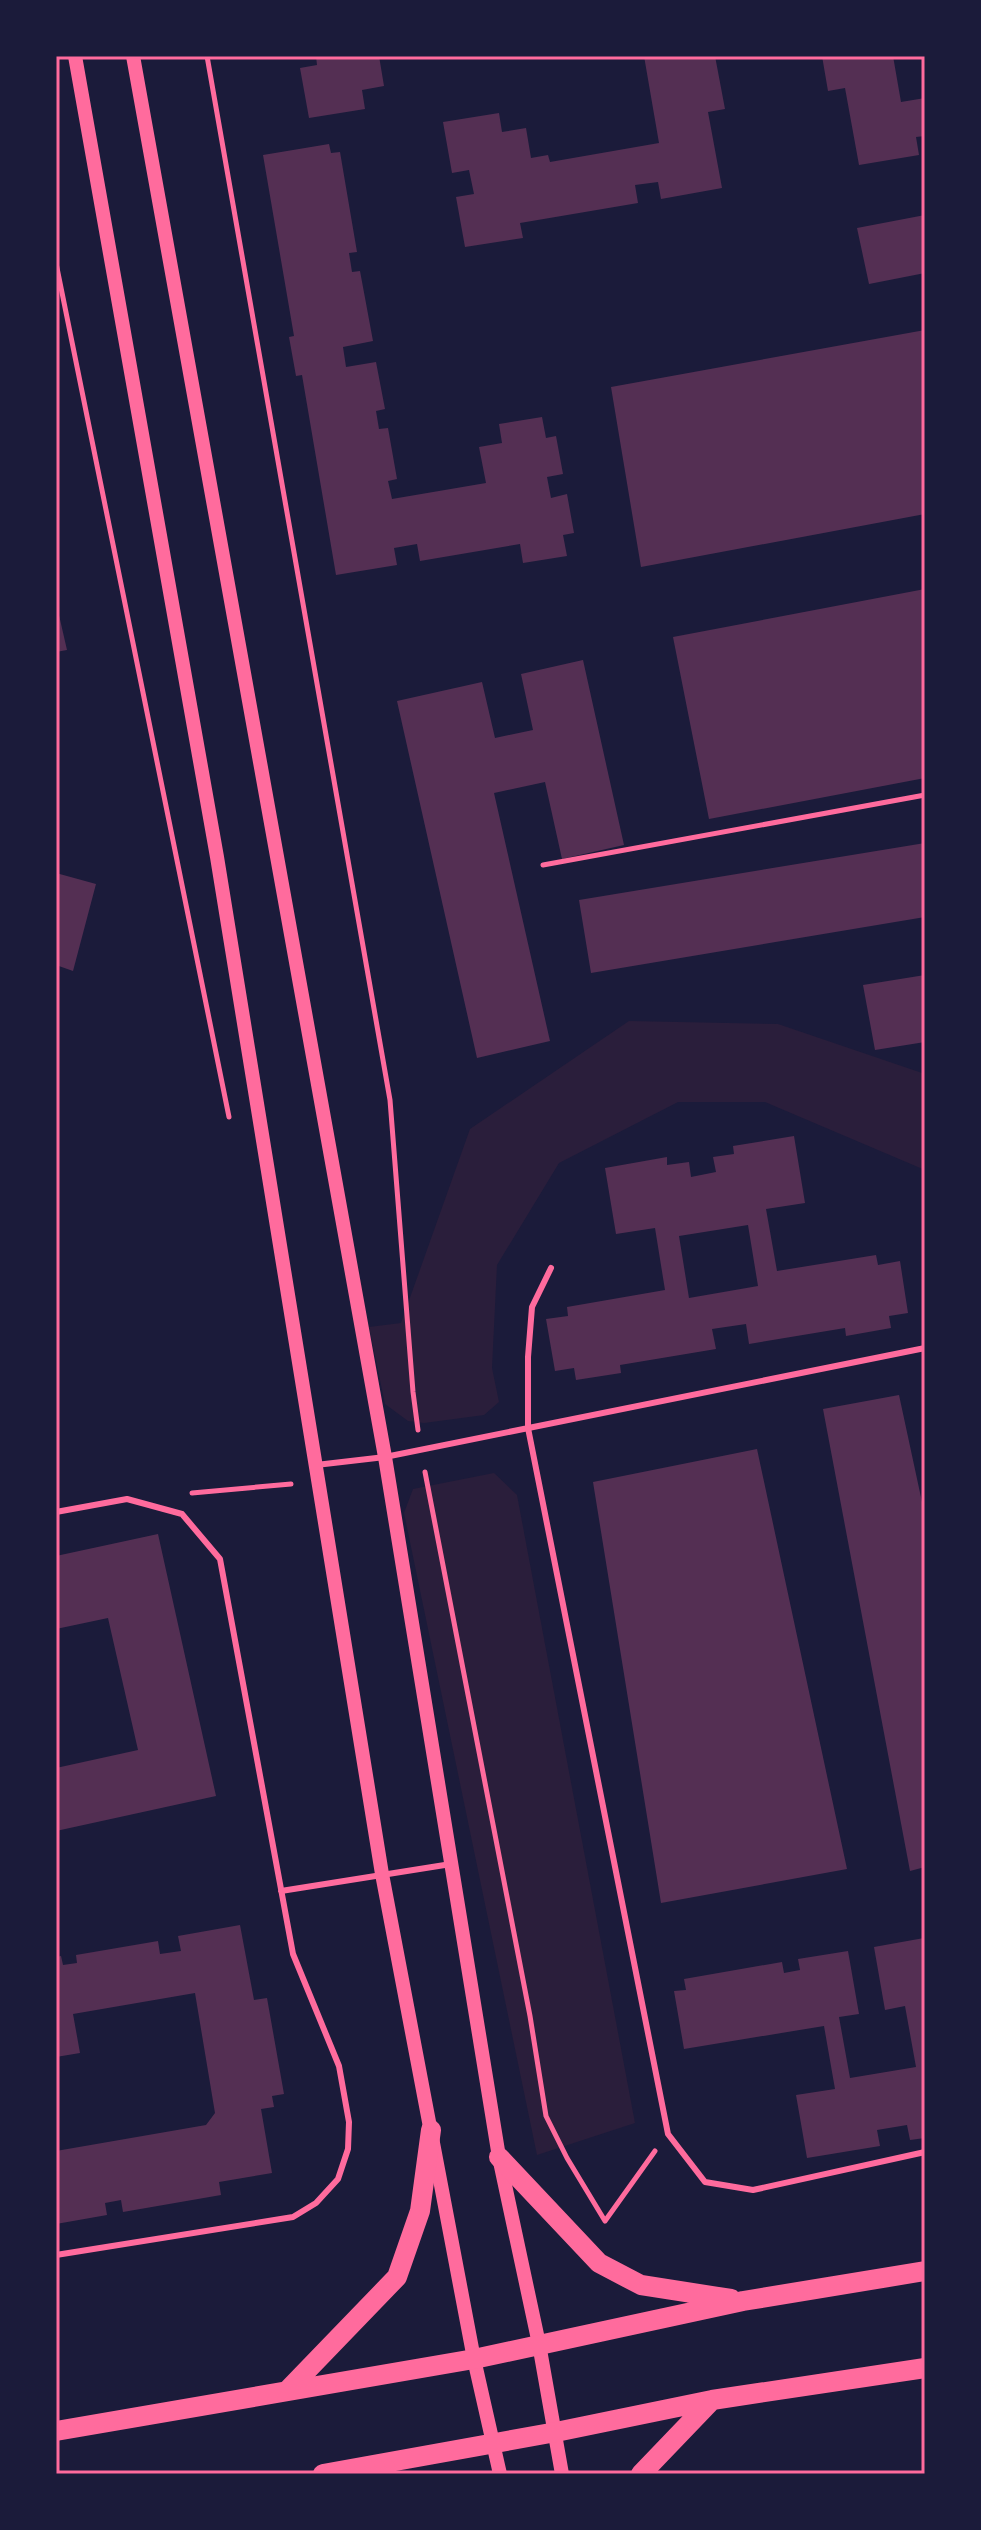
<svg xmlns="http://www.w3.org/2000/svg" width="981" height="2530" font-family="Figtree,sans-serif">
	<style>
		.green { fill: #2a1e3b }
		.building { fill: #542f53; fill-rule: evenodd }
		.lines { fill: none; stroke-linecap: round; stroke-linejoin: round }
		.path { stroke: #ff6b9d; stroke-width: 5 }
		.service { stroke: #ff6b9d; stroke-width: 6 }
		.tertiary { stroke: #ff6b9d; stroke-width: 14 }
		.primary { stroke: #ff6b9d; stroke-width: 20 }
		.neatline { fill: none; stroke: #ff6b9d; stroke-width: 3 }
	</style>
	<rect width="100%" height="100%" fill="#1b1b3a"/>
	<path class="green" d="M629 1021 778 1024 925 1074V1170L765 1102H678L559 1163 497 1265 492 1368 499 1402 484 1415 424 1423 408 1421 385 1404 369 1327 401 1323 470 1129Z
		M494 1473 517 1495 635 2123 537 2155 404 1513 413 1489Z"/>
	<path class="building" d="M316 56H379L384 86 362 90 365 109 309 118 300 68 317 65Z
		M644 56H715L725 109 708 112 722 188 661 199 658 182 635 185 638 203 520 223 523 238 465 247 456 197 474 194 469 170 452 173 443 122 499 113 502 132 526 128 531 158 548 155 550 162 659 143Z
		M822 56H893L901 102 925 98V136L916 137 919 155 859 165 845 88 828 91Z
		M329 144 331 153 340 152 357 252 349 253 352 272 360 271 373 341 343 347 346 367 376 362 385 409 376 411 379 429 388 428 397 479 388 481 392 499 486 483 479 447 502 443 499 424 542 417 546 438 556 436 563 474 547 477 551 498 567 494 574 533 563 535 567 556 523 563 520 544 420 561 417 544 394 548 397 565 336 575 302 375 296 376 289 337 294 336 263 155Z
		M925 215V273L869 284 857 228Z
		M925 330V514L641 567 611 387Z
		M925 589V778L709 819 673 637Z
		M56 602 67 650 56 652Z
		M583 660 624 845 562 859 545 782 494 793 550 1041 477 1058 397 701 482 682 495 738 533 730 521 674Z
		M925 843V917L591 973 579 900Z
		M56 873 96 884 73 971 56 965Z
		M925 975V1042L875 1050 863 985Z
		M794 1136 805 1203 766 1209 777 1271 876 1255 878 1265 900 1261 908 1313 889 1316 891 1328 846 1336 845 1328 749 1344 746 1324 712 1329 716 1349 620 1365 621 1373 576 1380 574 1368 555 1371 546 1319 568 1316 567 1307 665 1290 655 1228 616 1234 605 1168 667 1157V1165L689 1162 691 1177 716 1172 713 1157 734 1154 733 1146ZM748 1225 758 1286 689 1298 679 1236Z
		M899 1395 925 1516V1867L910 1871 823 1409Z
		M757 1449 847 1869 661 1903 593 1482Z
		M158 1534 216 1796 56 1831V1768L138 1750 108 1618 56 1629V1556Z
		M240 1925 254 2000 267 1998 284 2094 272 2096 274 2107 261 2109 272 2173 219 2182 221 2195 123 2212 121 2200 105 2203 107 2215 56 2224V2151L206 2125 215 2113 195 1993 73 2014 80 2053 56 2057V1957L61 1956 63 1965 77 1963 76 1955 158 1941 160 1954 181 1951 178 1936Z
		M924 1938 925 2138 910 2140 907 2125 877 2130 880 2146 807 2158 796 2095 835 2089 824 2026 684 2049 674 1991 686 1990 684 1979 782 1962 784 1973 800 1970 798 1959 848 1951 859 2014 839 2017 850 2078 916 2067 905 2006 885 2010 874 1947Z"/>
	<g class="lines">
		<path class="path" d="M207 56 390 1100 413 1392 418 1430
			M56 263 229 1117
			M543 865 925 795
			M425 1472 530 2016 546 2116 567 2158 605 2221 655 2151
			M192 1493 291 1484"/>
		<path class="service" d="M551 1268 532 1307 528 1357V1428L668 2134 705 2182 753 2190 925 2152
			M316 1465 385 1457 925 1348
			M56 1512 127 1499 182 1514 220 1559 293 1954 339 2066 349 2122 348 2149 338 2179 316 2203 293 2217 56 2255
			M281 1891 451 1864"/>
		<path class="tertiary" d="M75 56 217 857 382 1874 474 2359 500 2474
			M133 56 385 1457 499 2157 539 2344 562 2474"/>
		<path class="primary" d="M499 2157 599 2263 641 2285 731 2299
			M287 2391 397 2277 420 2211 431 2130
			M56 2431 474 2359 743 2301 925 2271
			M323 2474 556 2432 712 2400 925 2368
			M641 2474 712 2400"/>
	</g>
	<rect width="981" height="2530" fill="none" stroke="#1b1b3a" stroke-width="116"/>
	<rect x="58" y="58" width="865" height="2414" class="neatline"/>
</svg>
